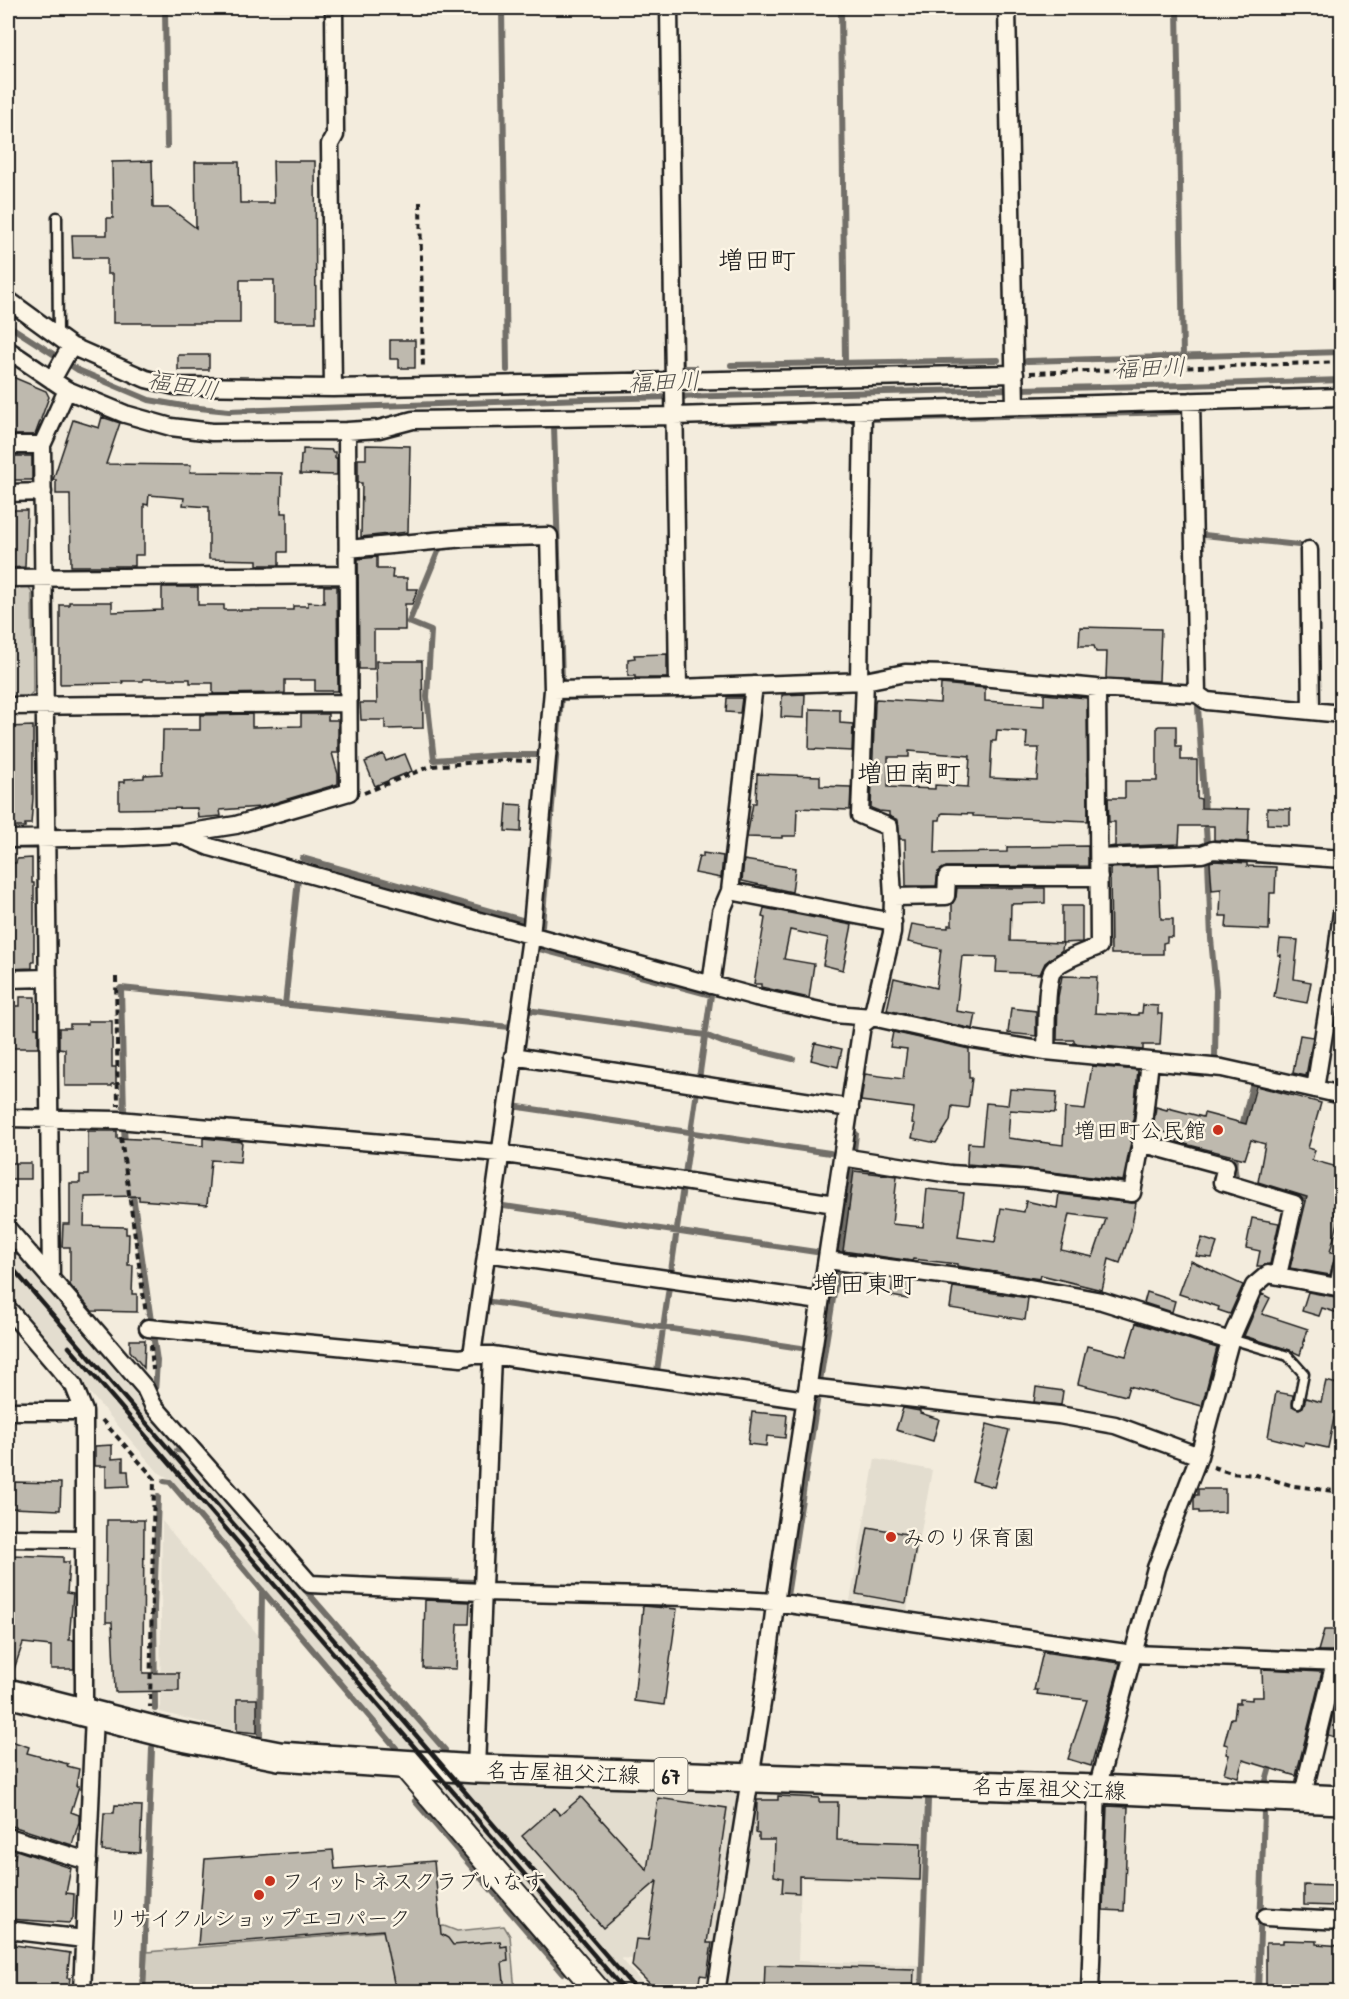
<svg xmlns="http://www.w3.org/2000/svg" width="1349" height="1999" font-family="'Patrick Hand','Klee One',sans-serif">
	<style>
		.built { fill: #e3ddcf }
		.green { fill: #d3cec1; stroke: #78756e; stroke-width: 1.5 }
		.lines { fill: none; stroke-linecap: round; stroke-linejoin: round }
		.stream { stroke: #716e68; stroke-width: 6 }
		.building { fill: #beb9ae; stroke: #1c1c1c; stroke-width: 1.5; fill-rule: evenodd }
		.lane-casing { stroke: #1c1c1c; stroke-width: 13 }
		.street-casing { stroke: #1c1c1c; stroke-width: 21 }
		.secondary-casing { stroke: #1c1c1c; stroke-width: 28 }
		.primary-casing { stroke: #1c1c1c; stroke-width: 32 }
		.path { stroke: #1c1c1c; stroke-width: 4; stroke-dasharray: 6 4.5; stroke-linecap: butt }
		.lane { stroke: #fcf5e5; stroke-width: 8 }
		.street { stroke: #fcf5e5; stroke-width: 16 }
		.secondary { stroke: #fcf5e5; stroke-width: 24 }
		.primary { stroke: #fcf5e5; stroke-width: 27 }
		.rail { stroke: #1c1c1c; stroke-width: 4.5 }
		.poi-dot { fill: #c8321e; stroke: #fcf5e5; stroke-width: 2 }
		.labels { text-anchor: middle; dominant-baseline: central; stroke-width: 5; stroke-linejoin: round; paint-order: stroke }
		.shield { fill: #fcf5e5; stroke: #5f5d58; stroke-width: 1.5 }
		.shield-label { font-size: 21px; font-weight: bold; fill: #1c1c1c }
		.poi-label { font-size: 22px; fill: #1c1c1c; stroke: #fcf5e5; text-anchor: start }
		.street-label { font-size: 22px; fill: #1c1c1c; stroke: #fcf5e5 }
		.water-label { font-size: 24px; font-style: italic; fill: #55534f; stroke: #fcf5e5 }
		.quarter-label { font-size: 26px; fill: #1c1c1c; stroke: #fcf5e5 }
	</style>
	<rect width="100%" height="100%" fill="#f3ecdd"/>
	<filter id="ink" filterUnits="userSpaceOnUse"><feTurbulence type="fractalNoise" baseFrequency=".0167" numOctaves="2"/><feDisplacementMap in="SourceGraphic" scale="12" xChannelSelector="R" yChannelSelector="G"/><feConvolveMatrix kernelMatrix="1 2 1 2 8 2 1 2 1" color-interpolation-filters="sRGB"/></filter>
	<g filter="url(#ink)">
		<path class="built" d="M8 1245 178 1443 183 1454 443 1751 400 1749 170 1479 158 1472 8 1298Z
			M875 1459 932 1470 907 1611 850 1601Z
			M162 1521 259 1636 258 1736 160 1712Z
			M435 1778 471 1781 738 1791 713 1966 621 1958 649 1991H609L428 1785Z
			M754 1794 924 1799 922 1882 801 1878 798 1961 919 1965 918 1991 726 1992Z"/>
		<path class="green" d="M28 585 32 593 33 692 27 698 8 699V586Z
			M444 1926 457 1931 504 1926 510 1936 515 1991 145 1992 147 1952Z"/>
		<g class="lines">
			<path class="stream" d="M165 8 167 146
				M502 8 507 370
				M841 8 845 362
				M1177 8 1183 357
				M681 314 682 368H695
				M8 325 78 370 149 400 189 407 229 411 586 399 1187 385 1342 380
				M1027 361 1342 352
				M731 365 998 360
				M872 419 1179 412
				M803 421 856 420
				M728 423 775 422
				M560 426H554L562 681
				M1204 535 1308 546
				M445 547H440L409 622 431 631 427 697 434 760 503 755H541
				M561 698 606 697
				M1198 707 1207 843
				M302 858 525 921
				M1208 860 1211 939 1216 990 1215 1059
				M542 926 561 698
				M536 948 711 995 699 1079
				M285 1005 298 879
				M527 1010 705 1035 722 1042 793 1059
				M512 1106 830 1153
				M124 1113 121 988 510 1027 511 1021
				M124 1127 125 1145
				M1241 1130 1253 1082
				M1237 1149C1234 1161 1233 1170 1238 1181L1242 1182
				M854 1151 856 1134
				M685 1174 697 1091
				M132 1188 151 1321
				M1292 1196 1314 1202
				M497 1205 816 1252
				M840 1254 851 1170
				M671 1271 683 1187
				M484 1301 801 1348
				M153 1334 157 1361 155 1392
				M657 1371 669 1287
				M820 1381 838 1267
				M177 1450 185 1451 189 1456
				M164 1481 170 1482 396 1748
				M402 1580 477 1582 478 1578
				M302 1586 445 1750
				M793 1597 787 1596 818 1395
				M155 1709 154 1608 158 1497
				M260 1735 262 1590
				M1266 1781 1272 1760
				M415 1801 563 1973
				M578 1991 579 1992
				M143 1992 152 1748
				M921 1992 928 1800
				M1258 1992 1264 1811"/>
		</g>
		<path class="building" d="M152 161 153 208H170L196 228 195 162H239L240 203H274L273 161H315L316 322H274V280H240V323H113V274H107V258H73L72 235H107V218H113L112 162Z
			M390 340H415V368H399V359H390Z
			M178 355H209V370H178Z
			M8 375 46 391 49 397 35 435H8Z
			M102 417 120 423 106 464 191 465 190 472 282 473 281 513H287V552H279V565H257V560L209 559V507L183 505 184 498 149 495 148 505 144 504V555H135V566H71L70 494H56V480H53L73 420 99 428Z
			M366 445 410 446 408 532 361 537 362 483H358V459H366Z
			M303 449 332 450V452H335V458H337V475L300 474 301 455 303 454Z
			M8 456H32V480H8Z
			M8 510H27L25 567 8 568Z
			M377 557V569H393L392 578H407V589H418L412 604H405V630H374V669H359L358 559Z
			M324 586H337L338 691H315V680H285V693L213 694V683H190V679H143V681H122L123 683 60 684V605H69V602H112V612L162 610V587H198V605H224V610H293V606H308V602L324 603Z
			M1080 627 1161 629 1159 681 1106 678 1107 652H1096L1094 646H1079Z
			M667 654V678H635V676H628V659L635 658 634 655Z
			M376 661H422L423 728 385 729V720H361L360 703H377Z
			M941 684 985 688V701L1044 705V694L1087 698 1088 821 973 816V814L943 813 941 814 940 820H936L935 853 1007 852V847L1088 846V866L946 867 938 872 936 886H906L905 839H900L898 820 889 816V812L879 811 871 808 875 702 876 699 940 703ZM997 730 1027 732 1026 748H1039L1037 780 990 778 992 741H996ZM909 751 970 756 968 787 935 785V789L888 787V757H909Z
			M805 694 804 718 781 717 782 695Z
			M727 698H742L740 713 726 712Z
			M810 709 840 710V723L853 724 852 751 809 749Z
			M252 714V727L301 726V714H328V720H338V753H332L338 774V784L261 807 220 810 221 816 198 818 197 808 119 809V782H125V779L144 778V775L162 774 163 730H200V715Z
			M33 726V798L31 824H25V827H8V727Z
			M1159 726H1176V746H1181V760H1197V798L1201 799V808L1249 809 1248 842 1214 840V826H1180L1179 844 1109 847 1115 846V822H1109L1108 798H1125V781H1157V727Z
			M383 754 386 761 405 754 412 771 375 786 365 762Z
			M757 774 820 776V786L851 787 850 810 797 808 796 836H782V838L747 837 753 803H756Z
			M507 804 522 805 521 832 505 831Z
			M1267 808 1290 809V825L1267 824Z
			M703 853 723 856 721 878 695 873 699 856 703 857Z
			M32 858V883H34V962H32V968L8 969V863H16L17 859Z
			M744 860 795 868 792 892 742 881Z
			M1214 861 1247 863V866L1276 867 1275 893H1270L1269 930 1226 928 1227 916H1220L1221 889 1212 890 1210 862Z
			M1159 866 1161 919H1173V937H1167V942L1163 943V954H1111L1110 868Z
			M957 888H1045V903L1011 904 1010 941 1063 943 1062 950 1045 963 1040 974 996 972 997 957 962 956 956 1011 976 1014 973 1029 887 1010 894 978 936 988 941 949 908 942 912 924 929 927 948 928V925H952V904L956 897Z
			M1062 906H1082V942L1062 943Z
			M764 908 852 925 843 970 823 965 828 938 790 930 784 959 814 964 809 998 761 987V984H754L765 918 762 917Z
			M1280 939 1298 940 1294 979 1311 982 1307 1003 1274 997 1281 955H1278Z
			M1062 976 1097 977 1095 1013 1138 1015V1013H1142L1143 1005 1158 1006V1014H1162L1160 1045H1143V1050L1074 1043V1040H1057L1058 997Z
			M20 997H35V1028H38V1048H8V1006H20Z
			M1011 1008 1036 1011V1036L1008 1033Z
			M88 1021H112V1067H116V1084H112V1086H65V1049L59 1048V1028H70V1024H88Z
			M893 1032 969 1049V1078H972L968 1108 952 1106 950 1121 936 1143 912 1138 915 1124 912 1123 914 1108 861 1101 865 1074 903 1079 907 1049 890 1047Z
			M1300 1035 1313 1037 1306 1076 1293 1073Z
			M815 1043 842 1049 838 1067 811 1060Z
			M1092 1066 1138 1070 1131 1142 1123 1181 1028 1169 967 1164 968 1143 982 1144 986 1103 1008 1105 1010 1089 1057 1092 1055 1113 1010 1110 1008 1138 1063 1145 1065 1108 1085 1110Z
			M1256 1086 1321 1103 1308 1148 1315 1150 1312 1160 1341 1168V1192L1335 1215 1340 1216 1330 1252 1336 1253 1330 1275 1290 1268 1307 1197 1258 1182 1265 1144 1251 1140 1245 1159 1177 1142 1178 1136 1153 1129 1156 1107 1167 1110 1168 1108 1203 1117 1204 1113 1246 1124Z
			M88 1131H117V1138L159 1140V1142L203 1146V1138L242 1142 240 1162 211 1160 207 1205 139 1200V1196L85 1197 84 1226 126 1227V1234H129L128 1265H133L132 1294H137V1312L92 1311 70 1285V1247H62L63 1224H70V1183H80V1175H88Z
			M8 1163H31V1179H8Z
			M854 1171 897 1176 892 1224 923 1227 927 1189 964 1193 958 1237 995 1242 1001 1208 1024 1212 1026 1201 1057 1208 1059 1194 1131 1203H1136L1131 1230 1120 1263 1109 1259 1102 1290 1041 1275 1040 1279 957 1266V1264L913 1259 912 1261 843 1251ZM1069 1214 1106 1219 1093 1257 1061 1250Z
			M1252 1218 1279 1223 1270 1264 1261 1266H1257L1260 1251 1246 1248Z
			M1202 1238 1217 1243 1212 1258 1196 1256Z
			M1191 1261 1243 1285 1230 1314 1218 1310 1219 1307 1179 1294Z
			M893 1279 910 1281 908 1299 891 1296Z
			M953 1287 1028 1298 1025 1320 950 1308Z
			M1147 1292 1175 1301 1172 1312 1144 1303Z
			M1308 1292 1341 1298V1314L1322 1308 1319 1316 1302 1311Z
			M1262 1294 1270 1298 1262 1314 1308 1329 1300 1355 1290 1350 1244 1336Z
			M1136 1323 1217 1348 1202 1406 1129 1386 1126 1396 1078 1384 1087 1346 1126 1356Z
			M130 1340H145L144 1368 130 1351Z
			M1326 1381 1341 1385V1398L1337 1419 1334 1418 1328 1448 1305 1443 1304 1446 1268 1437 1276 1392 1293 1395 1292 1406 1299 1409 1303 1407 1306 1398 1321 1402Z
			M1036 1387 1063 1391 1061 1405 1034 1402Z
			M903 1408 920 1411V1413L939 1419 933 1441 896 1430Z
			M752 1412 787 1415 785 1438 767 1436 766 1446 748 1444Z
			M987 1424 1009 1430 994 1487 972 1481Z
			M112 1445V1459L123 1458V1471H128L129 1486 106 1487V1466H95V1446Z
			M13 1482 61 1483 60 1510 12 1508Z
			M1198 1489H1225V1512L1199 1513V1511H1194V1499L1195 1495H1198Z
			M107 1520H144L143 1673H179V1691L115 1692 112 1622H106Z
			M868 1527 918 1536 906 1603 856 1594Z
			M10 1555 63 1557V1562H69L67 1593 73 1594 69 1640H74V1669H51V1646L23 1643 11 1678H8V1580Z
			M425 1600 470 1602 469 1624H458L456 1669 423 1668Z
			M643 1606 677 1609 664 1705 634 1701Z
			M1324 1630H1341V1651H1318Z
			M1043 1652 1120 1663 1091 1766 1068 1759 1087 1700 1037 1694 1038 1690H1034Z
			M1262 1669 1322 1672 1296 1776 1243 1760 1238 1777 1224 1773 1229 1755 1226 1754 1228 1745 1224 1744 1231 1718H1234L1236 1703H1240V1699L1252 1700V1697H1263Z
			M1341 1680V1739L1328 1735Z
			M237 1699H257V1733L237 1731Z
			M8 1740 29 1747 27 1753 68 1764 67 1766 79 1769 76 1786H79L71 1812 79 1815V1822L72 1845 9 1825 12 1814 8 1813Z
			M778 1796 819 1798V1802H838L837 1840 921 1843 920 1880 799 1876V1893L782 1892 783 1878 774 1876 775 1840H759V1834L756 1833 757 1800H778Z
			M581 1797 647 1870 658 1798 727 1808 707 1943H712L707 1976 700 1975 698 1991 652 1986 632 1966 636 1939 648 1940 657 1881 603 1928 522 1836 554 1808 560 1815Z
			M115 1805 142 1806 140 1853 102 1851 104 1813H114Z
			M1107 1806 1128 1807 1124 1911 1103 1910Z
			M16 1850 71 1868 66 1893 74 1894 73 1918 69 1923 8 1919V1857L15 1858Z
			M333 1850 335 1869 434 1861 441 1934 448 1938 453 1945 500 1941 501 1947 507 1946 508 1961 502 1962 505 1992H396L383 1930 198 1945 205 1859Z
			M1304 1885 1338 1886 1337 1906 1304 1905Z
			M1283 1940 1317 1941V1944L1341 1946V1992H1266V1943H1283Z
			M8 1944 70 1953 67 1978H70L68 1992H37L8 1988Z
			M765 1965 914 1969 913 1992H764Z"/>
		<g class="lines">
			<g class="lane-casing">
				<path id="lane" d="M57 217 58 337
					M1231 1339 1288 1356 1304 1374 1298 1403"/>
			</g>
			<g class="street-casing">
				<path id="street" d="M669 8 678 688
					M1007 8 1015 406
					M8 300 71 346 146 379 175 386 333 388 1015 374
					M8 350 67 390 125 414 171 427 212 432 347 431 349 792 236 825 179 834 124 837 8 839
					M52 380 71 346
					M333 388 330 144 335 135 334 8
					M1191 401 1197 694
					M347 431 379 429 413 420 674 416 1342 397
					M8 445H42
					M8 493 43 492
					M348 549 465 538 549 536 553 690
					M1309 550 1311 711
					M8 578 348 575
					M859 681 863 410
					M8 706 348 703
					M179 834 210 847 756 997 834 1014 872 1017 972 1039 1046 1051 1222 1068 1342 1095
					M1099 858 1202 854 1213 850 1342 859
					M730 891 893 922
					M893 897 946 896 947 877H1099
					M1342 912 1337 952 1342 953
					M8 979 48 978
					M711 985 721 912 730 891 754 685
					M1046 1051C1047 1034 1045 982 1053 970 1060 960 1088 951 1099 946L1097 688
					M513 1056 850 1108
					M1315 1089 1337 952
					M8 1118 118 1120 499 1153 835 1204
					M1141 1143 1226 1166 1222 1182 1294 1204 1278 1275
					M842 1157 950 1174 1027 1179 1132 1193 1141 1143 1150 1061
					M8 1229 145 1388 153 1405 310 1584 482 1592 687 1597 775 1602 1133 1654 1342 1662
					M486 1253 820 1301
					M827 1260 1002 1283 1102 1301 1230 1341
					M51 1279 42 445 67 390
					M1338 1287 1342 1267
					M8 1309 74 1386 84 1411V1712
					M148 1328 461 1358 472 1355H492L806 1400
					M472 1355 531 937 553 690 678 688 865 681 905 673 949 674 1097 688 1197 694 1207 701 1342 714
					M808 1387 1059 1415 1115 1425 1199 1456
					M8 1411H84
					M8 1538 84 1539
					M476 1769 492 1355
					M1302 1798 1335 1662
					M8 1837 88 1861
					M1266 1917 1342 1921
					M8 1930 84 1939
					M82 1992 94 1715
					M716 1992 763 1697 777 1590 862 1025 872 1017 892 933 893 897 889 827 860 815 865 681
					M1090 1992 1097 1789 1156 1568 1199 1456 1230 1341 1254 1286 1268 1274 1342 1288"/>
			</g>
			<g class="secondary-casing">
				<path id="secondary" d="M404 1765 599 1992"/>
			</g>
			<g class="primary-casing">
				<path id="primary" d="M8 1693 177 1736 279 1756 476 1769 1097 1789 1342 1800"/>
			</g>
			<path class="path" d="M420 202 423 369
				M1030 373 1342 362
				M364 793 431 766 503 760 531 761
				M116 977 118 1106
				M121 1137 146 1314
				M151 1345 153 1370
				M102 1420 154 1478 150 1707
				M1213 1467 1231 1473 1256 1475 1294 1486 1342 1492"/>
			<use href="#lane" class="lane"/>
			<use href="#street" class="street"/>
			<use href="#secondary" class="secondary"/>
			<use href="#primary" class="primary"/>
			<path class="rail" d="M8 1263 638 1992
				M69 1347 626 1992"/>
		</g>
	</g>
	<g class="poi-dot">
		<circle cx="1218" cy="1130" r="6"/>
		<circle cx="891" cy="1537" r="6"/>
		<circle cx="270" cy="1881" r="6"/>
		<circle cx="259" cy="1895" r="6"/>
	</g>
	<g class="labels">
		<rect class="shield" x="654.5" y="1758" width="33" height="36" rx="4.5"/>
		<g class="shield-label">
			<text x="671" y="1776">67</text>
		</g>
		<g class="poi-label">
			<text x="1206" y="1130" text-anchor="end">増田町公民館</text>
			<text x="903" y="1537">みのり保育園</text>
			<text x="282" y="1881">フィットネスクラブいなす</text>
			<text x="259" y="1918" text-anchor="middle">リサイクルショップエコパーク</text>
		</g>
		<g class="street-label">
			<text transform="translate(563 1772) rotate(2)">名古屋祖父江線</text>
			<text transform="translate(1049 1788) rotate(2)">名古屋祖父江線</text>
		</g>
		<g class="water-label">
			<text transform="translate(1150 367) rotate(-2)">福田川</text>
			<text transform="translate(664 381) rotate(-2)">福田川</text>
			<text transform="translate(183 384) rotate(10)">福田川</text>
		</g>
		<g class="quarter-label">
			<text x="757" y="259">増田町</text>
			<text x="909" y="772">増田南町</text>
			<text x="865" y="1283">増田東町</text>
		</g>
	</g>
	<rect width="1349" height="1999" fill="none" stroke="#fcf5e5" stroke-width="30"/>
	<rect x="15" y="15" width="1319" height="1969" fill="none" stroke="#1c1c1c" stroke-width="2" filter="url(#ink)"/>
</svg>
